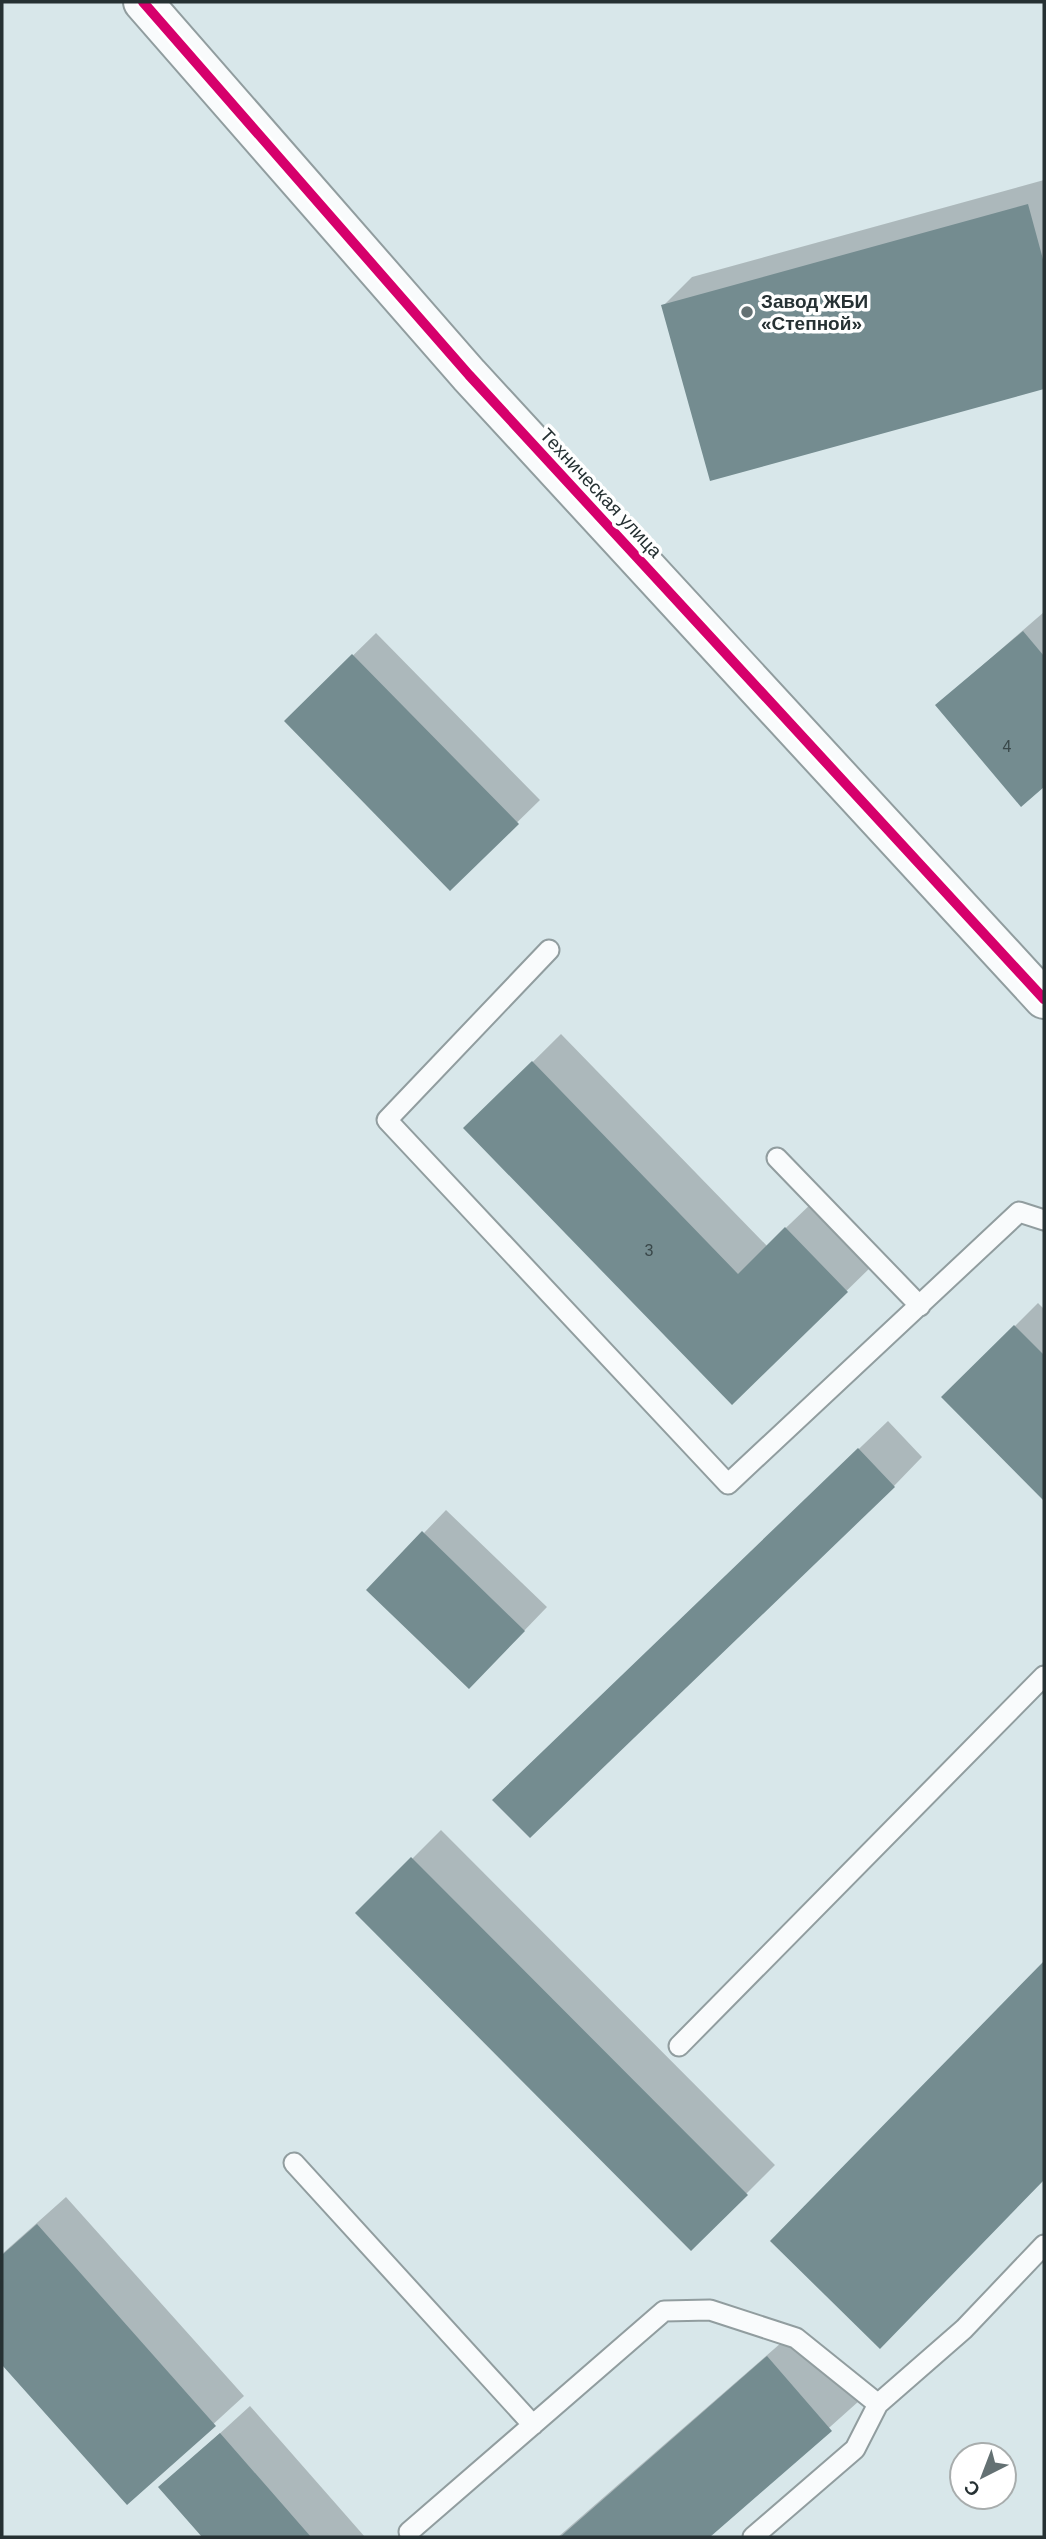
<svg xmlns="http://www.w3.org/2000/svg" width="1046" height="2539" font-family="Helvetica,sans-serif">
	<style>
		.shadow { fill: #0003 }
		.building { fill: #748c90 }
		.lines { fill: none; stroke-linecap: round; stroke-linejoin: round }
		.service-casing { stroke: #919d9f; stroke-width: 23 }
		.tertiary-casing { stroke: #919d9f; stroke-width: 42 }
		.service { stroke: #f9fbfc; stroke-width: 19 }
		.tertiary { stroke: #f9fbfc; stroke-width: 38 }
		.cycleway-casing { stroke: #fff; stroke-width: 15 }
		.cycleway { stroke: #d6006c; stroke-width: 10 }
		.poi-dot { fill: #647173; stroke: #fff; stroke-width: 2.5 }
		.labels { text-anchor: middle; dominant-baseline: central; stroke-width: 7; stroke-linejoin: round; paint-order: stroke }
		.number-label { font-size: 16px; fill: #3a484a }
		.poi-label { font-size: 19px; font-weight: bold; fill: #263133; stroke: #fff; text-anchor: start }
		.street-label { font-size: 19px; fill: #263133; stroke: #fff }
	</style>
	<rect width="100%" height="100%" fill="#d8e7ea"/>
	<path class="shadow" d="M1044 180V387L711 478 663 306 692 277Z
		M1044 612V785L1021 804 937 705Z
		M376 633 540 800 450 888 286 721Z
		M561 1034 767 1246 815 1200 875 1263 733 1402 466 1128Z
		M1038 1303 1044 1309V1498L944 1397Z
		M888 1421 922 1457 894 1486 523 1771Z
		M446 1510 547 1607 492 1664 424 1533Z
		M441 1830 775 2165 691 2249 358 1913Z
		M1044 1964V2178L908 2318 772 2241Z
		M66 2197 244 2396 127 2503 2 2363V2254Z
		M797 2329 859 2401 707 2537H558Z
		M250 2406 365 2537H205L161 2487Z"/>
	<path class="building" d="M1028 204 1044 263V389L710 481 661 305Z
		M1023 631 1044 656V787L1021 807 935 705Z
		M352 654 519 824 450 891 284 721Z
		M532 1061 738 1274 785 1227 848 1292 732 1405 463 1128Z
		M1014 1325 1044 1355V1501L941 1397Z
		M858 1448 895 1487 530 1838 492 1800Z
		M422 1531 525 1631 469 1689 366 1590Z
		M411 1857 748 2195 691 2251 355 1913Z
		M1044 1961V2180L880 2349 770 2241Z
		M37 2224 216 2426 127 2505 2 2365V2255Z
		M767 2356 832 2431 710 2537H560Z
		M220 2433 311 2537H202L158 2487Z"/>
	<g class="lines">
		<g class="service-casing">
			<path id="service" d="M549 950 387 1120 728 1484 1019 1212 1044 1220
				M777 1158 920 1306
				M679 2046 1044 1676
				M294 2163 533 2425
				M409 2532 664 2311 710 2310 796 2338 878 2404 964 2329 1044 2245
				M753 2537 855 2449 878 2404"/>
		</g>
		<g class="tertiary-casing">
			<path id="tertiary" d="M143 2 469 375 1044 999"/>
		</g>
		<use href="#service" class="service"/>
		<use href="#tertiary" class="tertiary"/>
		<g class="cycleway-casing">
			<path id="cycleway" d="M143 2 469 375 1044 999"/>
		</g>
		<use href="#cycleway" class="cycleway"/>
	</g>
	<circle class="poi-dot" cx="747" cy="312" r="7"/>
	<g class="labels">
		<g class="number-label">
			<text x="1007" y="746">4</text>
			<text x="649" y="1250">3</text>
		</g>
		<g class="poi-label">
			<text x="761" y="301">Завод ЖБИ<tspan x="761" dy="22">«Степной»</tspan></text>
		</g>
		<g class="street-label">
			<text transform="translate(601 493) rotate(47)">Техническая улица</text>
		</g>
	</g>
	<rect width="1046" height="2539" fill="none" stroke="#263133" stroke-width="7"/>
	<g transform="translate(983 2476) rotate(222)"><circle r="33" fill="#ffffff" stroke="#a8adad" stroke-width="2"/>
	<path d="M0-5L12 26L0 18L-12 26Z" fill="#647173"/>
	<text y="-10" font-size="19" font-weight="bold" text-anchor="middle" fill="#263133">С</text>
	</g>
</svg>
